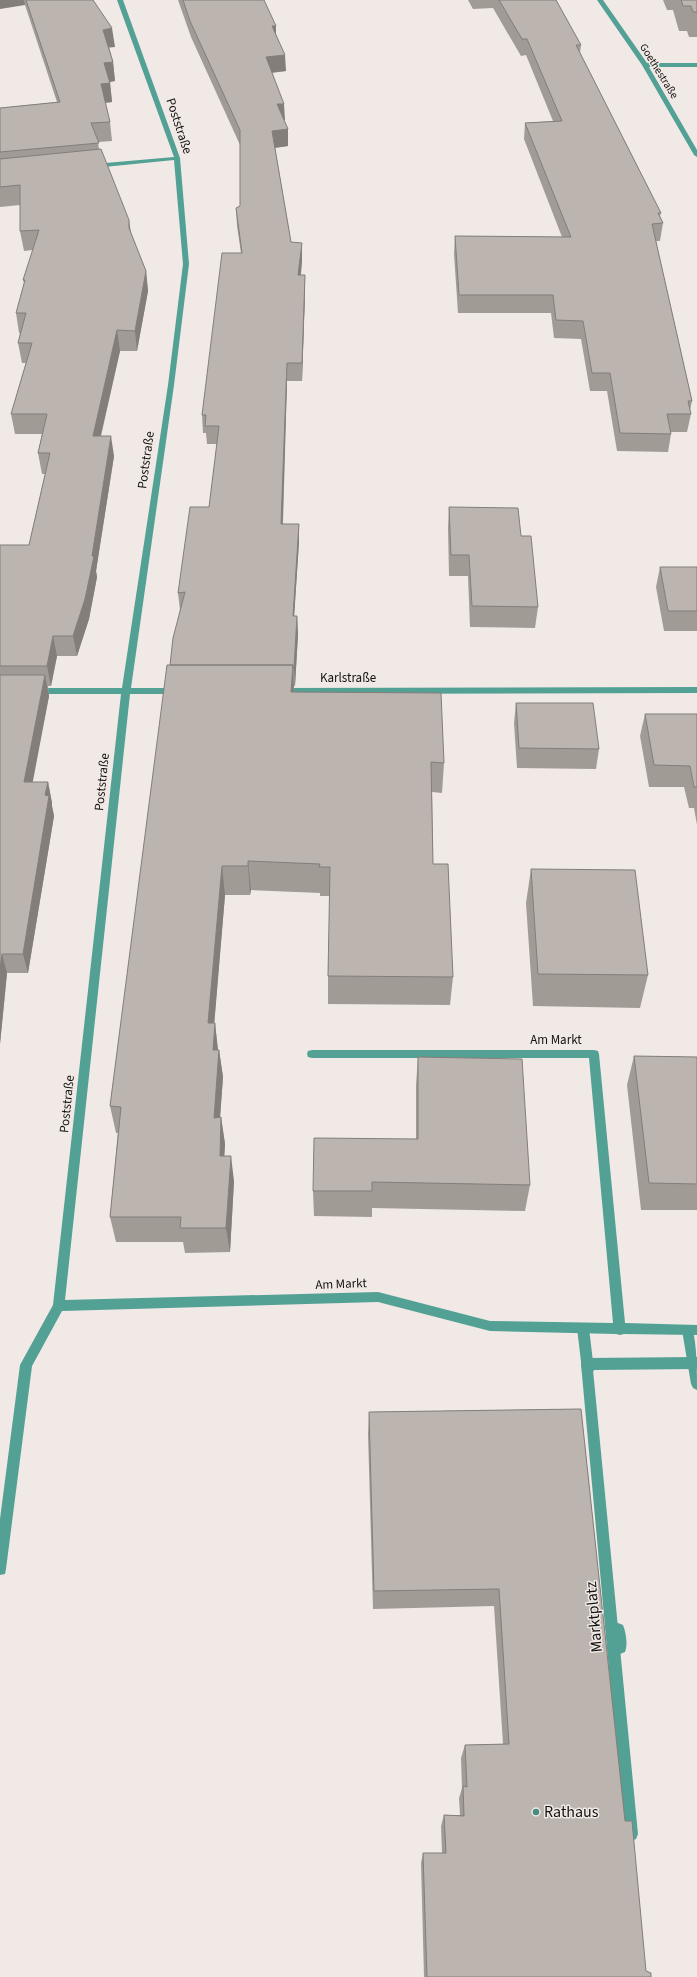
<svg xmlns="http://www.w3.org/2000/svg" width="697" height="1977" font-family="'Source Sans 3',sans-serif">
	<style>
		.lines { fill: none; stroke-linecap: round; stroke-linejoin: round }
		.lane { fill: #53a095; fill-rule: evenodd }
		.street { fill: #53a095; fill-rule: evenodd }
		.wall { fill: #a19b96 }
		.shaded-wall { fill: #837e7a }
		.building { fill: #bbb4af; stroke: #837e7a }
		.poi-dot { fill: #478c82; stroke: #f0e9e5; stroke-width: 1.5 }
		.labels { text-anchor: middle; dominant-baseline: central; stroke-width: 3; stroke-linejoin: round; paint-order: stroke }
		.far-street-label { font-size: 11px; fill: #141211; stroke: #f0e9e5 }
		.street-label { font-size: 13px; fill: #141211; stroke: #f0e9e5 }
		.near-street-label { font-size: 16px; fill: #141211; stroke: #f0e9e5 }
		.near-poi-label { font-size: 16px; fill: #141211; stroke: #f0e9e5; text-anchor: start }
	</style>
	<rect width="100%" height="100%" fill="#f0e9e5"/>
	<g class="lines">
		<path class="lane" d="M583 1323 587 1324 589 1328 594 1370 592 1374 588 1376 584 1374 582 1370 577 1328 579 1324Z
			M688 1325 692 1326C697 1345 697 1370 697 1390L693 1388 691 1384 682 1330 684 1326Z
			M618 1623 623 1625C626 1633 628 1644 625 1652L620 1654 615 1652C612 1644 610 1633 613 1625Z"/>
		<path class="street" d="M117 0H123L180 158 189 264 174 385 131 688H176L180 691 176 694H130L65 1300 378 1292 490 1321 613 1323 589 1058H312L308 1057 307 1054 308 1051 312 1050H594L598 1051 599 1054 625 1323 697 1325V1335L624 1334 620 1335 616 1334 490 1331 378 1302 62 1311 32 1366 6 1569 5 1574 0 1575V1519L20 1365 53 1305 121 694H36L32 691 36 688H122L168 385 183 264 174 160 94 168 91 166 94 164 174 157Z
			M597 0H603L647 63H697V67H649L697 150V157L694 155 642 65Z
			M697 687V693L280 694 276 691 280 688Z
			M697 1357V1369L593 1370 638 1834 636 1839 631 1841 626 1839 624 1834 581 1364 583 1360 587 1358Z"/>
	</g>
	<path class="wall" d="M0 0H93L115 47H109L113 62 115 81 110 82 112 102 105 103 110 122 112 141 98 142 99 149 131 234 146 271 148 291 137 351H120L101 436 114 456 96 571 97 577 89 619 77 656H57L51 686H48L49 696 32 782H48L52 803V806L54 816 28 973H7L0 1044V545H29L45 474H42L38 453 42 434H15L11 414 26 363H22L18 343 20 333H19L16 313 24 283 23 280 33 250 24 251 20 231V205L0 207V108L57 102 25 5Z
		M178 0H264L276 34 286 71 272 73 285 120H284L288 129V146L275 148 291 242 302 260 301 275H305V293L302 381H287L283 524H299V542L294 616H297L298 634 295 686H294V692L444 763 442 793 432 792 433 864 453 977 450 1005 328 1004V976L330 896H320V893L251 890 250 895H225L214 1023H215L218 1050H219L223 1077 220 1118 221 1117 225 1144 224 1156 234 1181 230 1252 185 1253 183 1242H116L110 1217 118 1133H116L110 1106 170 665 180 610 178 593 209 507 217 444H207L206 433H203L202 415 241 253 237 226 236 208 240 206V145L191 37Z
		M468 0H556L581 45 580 53 661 213 660 216 663 223 660 241H656L692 401 690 410 691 414 687 432H671V434L668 452 617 451 607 391H590L581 339 554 338 551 313H458L454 254 455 236 562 237 524 139 525 123 553 121 526 55 521 56 493 8 473 9Z
		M663 0H697V37H689L687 31H679L673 10H667Z
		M449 507 521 536 538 607 535 628 470 627 468 576H449L448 528Z
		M660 567H697V631H664L656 587Z
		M516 703 599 749 596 769 517 768 514 723Z
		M645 714H697V825L694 808H689L684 787H649L640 736Z
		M531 869 648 975 640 1008 533 1006 526 903Z
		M634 1056 697 1057V1210H641L627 1085Z
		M418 1057 530 1185 525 1211 372 1208V1217L314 1216 313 1191 416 1139V1085Z
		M581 1409 625 1821 646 1971 651 1977H424L421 1863 423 1853H442L441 1826 444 1815H460L459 1798 462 1788 461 1758 465 1745 503 1744 494 1606 373 1609 368 1434 369 1412Z"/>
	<path class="shaded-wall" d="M0 0H24L25 5 0 9Z
		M272 26H276V42Z
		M112 28 115 47 105 48 103 30Z
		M285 55 286 71 266 73V57Z
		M113 62 115 81 107 82 104 63Z
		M110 83 112 102 103 103 101 84Z
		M277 104H284L285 120 278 121Z
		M288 129V146L273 148 272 131Z
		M129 220 132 240 129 228Z
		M302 243V260L299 293 298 275Z
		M146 271 148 291 137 351 135 331Z
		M305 275V293L302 381V363Z
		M117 330 120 351 96 456 93 436Z
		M287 363V381L282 542 281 524Z
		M111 436 114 456 96 571 97 577 89 619 77 656 73 636 92 556Z
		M299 524V542L293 634V616Z
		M297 616 298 634 295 686 294 668Z
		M53 636 57 656 51 686 47 666Z
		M293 665 294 695 291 692Z
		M45 675 49 696 29 802 24 782Z
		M48 782 52 803V806L54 816 28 973 23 954 45 795Z
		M248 861 251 890 250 895 248 866Z
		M222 866 225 895 212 1051 208 1023Z
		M2 954 7 973 0 1044V970Z
		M215 1023 218 1051 213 1050Z
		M219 1050 223 1077 218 1144 214 1118Z
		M221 1117 225 1144 223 1182 220 1156Z
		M231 1156 234 1181 230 1252 226 1228Z"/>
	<path class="building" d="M26 0H93L112 28 103 30 113 62 104 63 110 83 101 84 110 122 91 123 99 143 0 152V108L60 102Z
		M183 0H264L276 26H272L285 55 266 57 284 104H277L288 129 272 131 291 242 302 243 298 275H305L302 363H287L281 524H299L293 616H297L294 668H293V665H170L173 638 185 592 178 593 190 507H209L219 426H205L206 415H202L222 253H242L236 208 240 206V130L190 21Z
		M499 0H556L581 45H576L661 213H658L663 223 652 224 692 401H688L691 414H667L671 434 620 433 610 373H592L583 321 556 320 553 295H459L455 236 571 237 525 123 562 121 527 39H522Z
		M681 0H697V12H693L691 6H683Z
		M101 149 129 220V228L146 271 135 331 117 330 93 436H111L92 556H94L85 599 73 636H53L47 666H0V545H29L50 453H38L47 414H11L32 343H18L26 313H16L25 280H23L39 230 20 231V185L0 187V159Z
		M449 507 518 508 521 536H531L538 607 472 606 469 555H451Z
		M660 567H697V611H668Z
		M167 665H293L291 692 441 693 444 763 431 762 433 864H448L453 977 328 976 330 867H319L320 864 248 861V866H222L208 1023H215L213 1050H219L214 1118 221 1117 220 1156H231L226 1228H180L181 1217H110L121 1107 110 1106Z
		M0 675H45L24 782H48L45 795 49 796 23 954H2L0 970Z
		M516 703H593L599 749 519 748Z
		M645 714H697V787H694L690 766 654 765Z
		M531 869 635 870 648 975 538 974Z
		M634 1056 697 1057V1184L649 1183Z
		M418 1057 522 1059 530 1185 372 1182V1191H313L314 1138 418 1139Z
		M581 1409 625 1821H632L646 1971 651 1973V1977H427L423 1853H446L444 1815 464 1816 463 1786 467 1787 465 1745 509 1744 499 1589 374 1591 369 1412Z"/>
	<circle class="poi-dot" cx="536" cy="1812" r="4"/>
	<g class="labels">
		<g class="far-street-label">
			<text transform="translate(659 71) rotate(58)">Goethestraße</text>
		</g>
		<g class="street-label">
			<text transform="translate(179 126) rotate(72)">Poststraße</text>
			<text transform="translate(146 460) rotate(-82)">Poststraße</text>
			<text x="348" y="678">Karlstraße</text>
			<text transform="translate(102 782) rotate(-84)">Poststraße</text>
			<text x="556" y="1040">Am Markt</text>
			<text transform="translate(67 1104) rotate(-84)">Poststraße</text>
			<text transform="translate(341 1284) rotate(-2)">Am Markt</text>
		</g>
		<g class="near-street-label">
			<text transform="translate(594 1617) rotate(-95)">Marktplatz</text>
		</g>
		<g class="near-poi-label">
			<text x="544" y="1812">Rathaus</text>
		</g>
	</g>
</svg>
